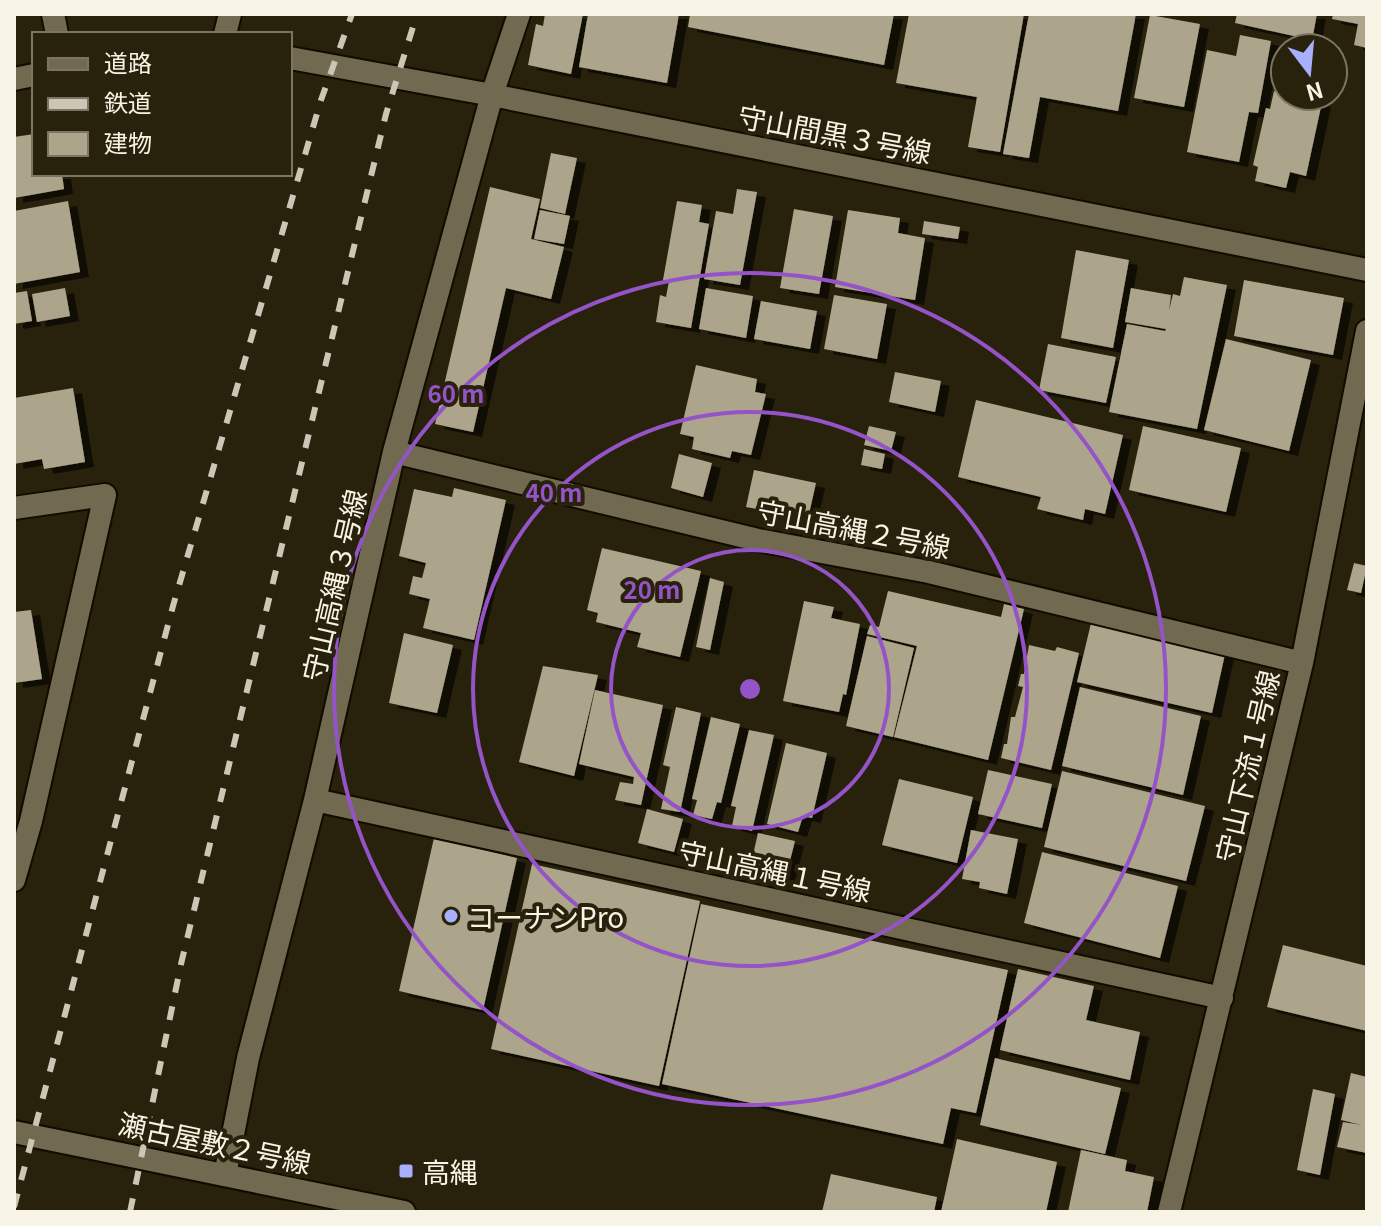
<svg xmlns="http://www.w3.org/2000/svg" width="1381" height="1226" font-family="Georgia,'Noto Sans JP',serif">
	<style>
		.building { fill: #ada58b; filter: url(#shadow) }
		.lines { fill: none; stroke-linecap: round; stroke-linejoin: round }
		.minor-casing { stroke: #110b00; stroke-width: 26 }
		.tertiary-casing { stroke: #110b00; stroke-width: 26 }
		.minor { stroke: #716a51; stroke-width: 22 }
		.tertiary { stroke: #716a51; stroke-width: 22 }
		.rail { stroke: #cbc6b6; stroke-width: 6; stroke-dasharray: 14 14; stroke-linecap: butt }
		.ring { fill: none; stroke: #9454c7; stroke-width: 4 }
		.poi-dot { fill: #a8b0fc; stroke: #28210b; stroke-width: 3 }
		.labels { text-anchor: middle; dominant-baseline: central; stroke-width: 8; stroke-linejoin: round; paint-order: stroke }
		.street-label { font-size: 28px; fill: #f7f3e5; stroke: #28210b }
		.poi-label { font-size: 28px; fill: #f7f3e5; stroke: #28210b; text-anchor: start }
		.centre { fill: #9454c7; stroke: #28210b; stroke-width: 4 }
		.ring-label { font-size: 24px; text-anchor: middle; font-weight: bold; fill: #9454c7; stroke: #28210b; stroke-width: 8; stroke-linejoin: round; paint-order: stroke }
	</style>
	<defs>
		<filter id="shadow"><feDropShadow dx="9" dy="5" stdDeviation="0" flood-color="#0009"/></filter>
	</defs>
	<rect width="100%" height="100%" fill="#28210b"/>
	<path class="building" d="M545 14H583L571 74 528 65 536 24 543 26Z
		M588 14H679L667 83 579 67Z
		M690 14H894L884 65 688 27Z
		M909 14H1024L1000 152 968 147 977 97 896 83Z
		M1029 14H1136L1118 111 1040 97 1029 158 1003 154Z
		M1237 14H1317L1312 40 1235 23Z
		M1333 14H1367V48L1354 45 1358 24 1332 19Z
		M1150 15 1200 24 1184 107 1134 98Z
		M1240 35 1271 41 1258 113 1249 112 1239 162 1187 152 1207 50 1236 56Z
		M1274 91 1285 94V96L1322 102 1306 176 1290 172 1286 188 1255 181 1258 167 1253 165 1266 108 1270 109Z
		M34 134V174H62L64 189 14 198V137Z
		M551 153 577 158 565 214 540 208Z
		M490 187 540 199 531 239 564 247 551 299 506 288 473 432 435 424Z
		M737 189 757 192 740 285 704 279 716 211 733 214Z
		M68 201 80 272 14 284V211Z
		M677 201 702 205 699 222 709 224 691 328 656 322 660 295 666 297 669 281 663 280Z
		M794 209 833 216 819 294 780 288Z
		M540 210 570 216 564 244 534 239Z
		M848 210 900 218 898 233 925 238 915 300 835 287Z
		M924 221 960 227 958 239 922 234Z
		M1076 250 1129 260 1113 348 1061 338Z
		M1184 277 1227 285 1197 429 1109 412 1127 324 1165 331 1166 329 1125 322 1131 288 1171 295 1169 311 1173 294 1180 296Z
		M1244 280 1344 298 1333 355 1234 336Z
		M65 288 70 316 37 322 32 294Z
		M706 288 753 296 746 338 699 329Z
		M27 291 32 321 14 324V293Z
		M834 295 887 304 877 359 824 349Z
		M761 301 817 311 810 349 754 339Z
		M1226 339 1311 360 1289 451 1204 430Z
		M1048 344 1116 357 1106 403 1039 390Z
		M696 365 757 379 755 392 766 394 751 455 732 451 730 458 692 449 694 437 680 434Z
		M895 372 941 381 935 412 889 402Z
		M73 388 85 462 44 469 42 459 14 464V398Z
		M976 400 1123 435 1105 514 1085 509 1083 520 1037 509 1041 497 958 477Z
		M869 426 896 432 891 451 864 445Z
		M1143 426 1241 448 1226 512 1129 490Z
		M864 449 885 454 882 469 861 465Z
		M679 454 712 463 703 497 671 488Z
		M754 470 816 483 809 514 774 507 773 512 746 507Z
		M454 488 506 500 474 640 423 628 430 599 409 594 413 576 422 578 426 563 399 556 414 489 452 497Z
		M602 548 701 571 680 657 637 647 641 633 596 622 598 613 587 610Z
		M1354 563 1367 566 1361 593 1347 590Z
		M710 578 724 582 710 650 696 647Z
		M888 591 1001 617 1004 604 1024 609 988 760 894 737 917 646 867 634 870 625 879 627Z
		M804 601 834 607 831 618 860 624 846 695 843 694 839 712 783 701Z
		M31 610 42 679 14 683V612Z
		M1091 623 1225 654 1212 713 1077 682Z
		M404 633 453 645 437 713 389 703Z
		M867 636 914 648 893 737 846 726Z
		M1029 645 1055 651 1057 647 1079 653 1051 770 1001 758 1004 744H1007L1011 717H1015L1023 687 1018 686 1021 674H1024Z
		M543 666 598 675 574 776 519 762Z
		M1080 687 1201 716 1183 795 1062 766Z
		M595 690 663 705 641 805 615 800 620 782 633 784 634 777 579 764Z
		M676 707 701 713 680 812 661 809 670 767 663 765Z
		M711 717 740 724 721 803 717 802 712 819 693 815 697 800 692 799Z
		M749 730 774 735 752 831 732 826 736 807 731 806Z
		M786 743 827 753 812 818 803 816 798 832 767 824Z
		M988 770 1052 784 1042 828 978 814Z
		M1062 771 1205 806 1186 881 1044 847Z
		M899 779 973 797 957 863 882 845Z
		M647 809 683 819 674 852 638 843Z
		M971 830 1018 839 1007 894 979 888 980 882 962 879Z
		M758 833 795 841 786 876 750 868Z
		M434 838 517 858 483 1010 399 991Z
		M1042 852 1178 886 1160 958 1024 923Z
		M532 864 700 901 659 1086 491 1049Z
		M701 904 1008 970 976 1113 951 1108 943 1144 662 1084Z
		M1283 945 1367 966V1031L1267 1007Z
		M1018 969 1094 986 1086 1020 1140 1032 1130 1080 1000 1050Z
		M995 1058 1121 1088 1105 1154 980 1125Z
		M1351 1073 1367 1077V1153L1337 1147 1343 1122 1362 1125 1341 1120Z
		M1313 1089 1335 1094 1320 1175 1297 1170Z
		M957 1139 1057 1162 1046 1212H941Z
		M1081 1150 1127 1160 1125 1171 1154 1177 1147 1212H1068Z
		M831 1174 937 1197 934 1212H822Z"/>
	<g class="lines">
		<g class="minor-casing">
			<path id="minor" d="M53 14 57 34
				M225 34 230 14
				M290 58 492 95 1367 270
				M14 79 34 75
				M394 452 758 540 929 572 1302 663
				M14 508 105 495 31 821 14 880
				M315 800 1222 998
				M225 1175 248 1058 315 800 394 452 492 95 519 14
				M1169 1212 1302 663 1367 331"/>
		</g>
		<g class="tertiary-casing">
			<path id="tertiary" d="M14 1132 404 1212"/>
		</g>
		<use href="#minor" class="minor"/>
		<use href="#tertiary" class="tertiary"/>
		<path class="rail" d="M14 1207 173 606 321 100 352 14
			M130 1212 181 964 386 114 417 14"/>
	</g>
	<g class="ring">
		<circle cx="750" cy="689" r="139"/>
		<circle cx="750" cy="689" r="277"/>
		<circle cx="750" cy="689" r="416"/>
	</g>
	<g class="poi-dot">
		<circle cx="451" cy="916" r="8"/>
		<rect x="398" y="1163" width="16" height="16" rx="4"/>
	</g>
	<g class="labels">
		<g class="street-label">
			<text transform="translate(835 133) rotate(11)">守山間黒３号線</text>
			<text transform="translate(854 528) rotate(11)">守山高縄２号線</text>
			<text transform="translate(333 585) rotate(-77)">守山高縄３号線</text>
			<text transform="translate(1246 766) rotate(-77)">守山下流１号線</text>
			<text transform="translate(775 870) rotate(12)">守山高縄１号線</text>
			<text transform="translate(215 1142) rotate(12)">瀬古屋敷２号線</text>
		</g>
		<g class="poi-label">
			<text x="467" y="916">コーナンPro</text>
			<text x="422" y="1171">高縄</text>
		</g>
	</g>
	<circle cx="750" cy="689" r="12" class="centre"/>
	<g class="ring-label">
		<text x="456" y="403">60 m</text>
		<text x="554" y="502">40 m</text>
		<text x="652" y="599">20 m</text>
	</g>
	<rect width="1381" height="1226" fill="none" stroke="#f7f3e5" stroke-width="32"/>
	<rect x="32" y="32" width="260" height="144" fill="#28210b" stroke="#7b7562" stroke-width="2"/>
	<rect x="48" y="58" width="40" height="12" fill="#716a51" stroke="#7b7562" stroke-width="2"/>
	<text x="104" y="72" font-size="24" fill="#f7f3e5">道路</text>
	<rect x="48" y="98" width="40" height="12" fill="#cbc6b6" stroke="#7b7562" stroke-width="2"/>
	<text x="104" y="112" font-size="24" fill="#f7f3e5">鉄道</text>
	<rect x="48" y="132" width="40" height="24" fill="#ada58b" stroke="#7b7562" stroke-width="2"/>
	<text x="104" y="152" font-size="24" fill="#f7f3e5">建物</text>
	<g transform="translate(1309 72) rotate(164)"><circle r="38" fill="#28210b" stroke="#7b7562" stroke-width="2"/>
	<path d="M0-6L14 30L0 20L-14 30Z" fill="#a8b0fc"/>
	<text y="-12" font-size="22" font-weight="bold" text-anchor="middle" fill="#f7f3e5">N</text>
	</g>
</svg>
